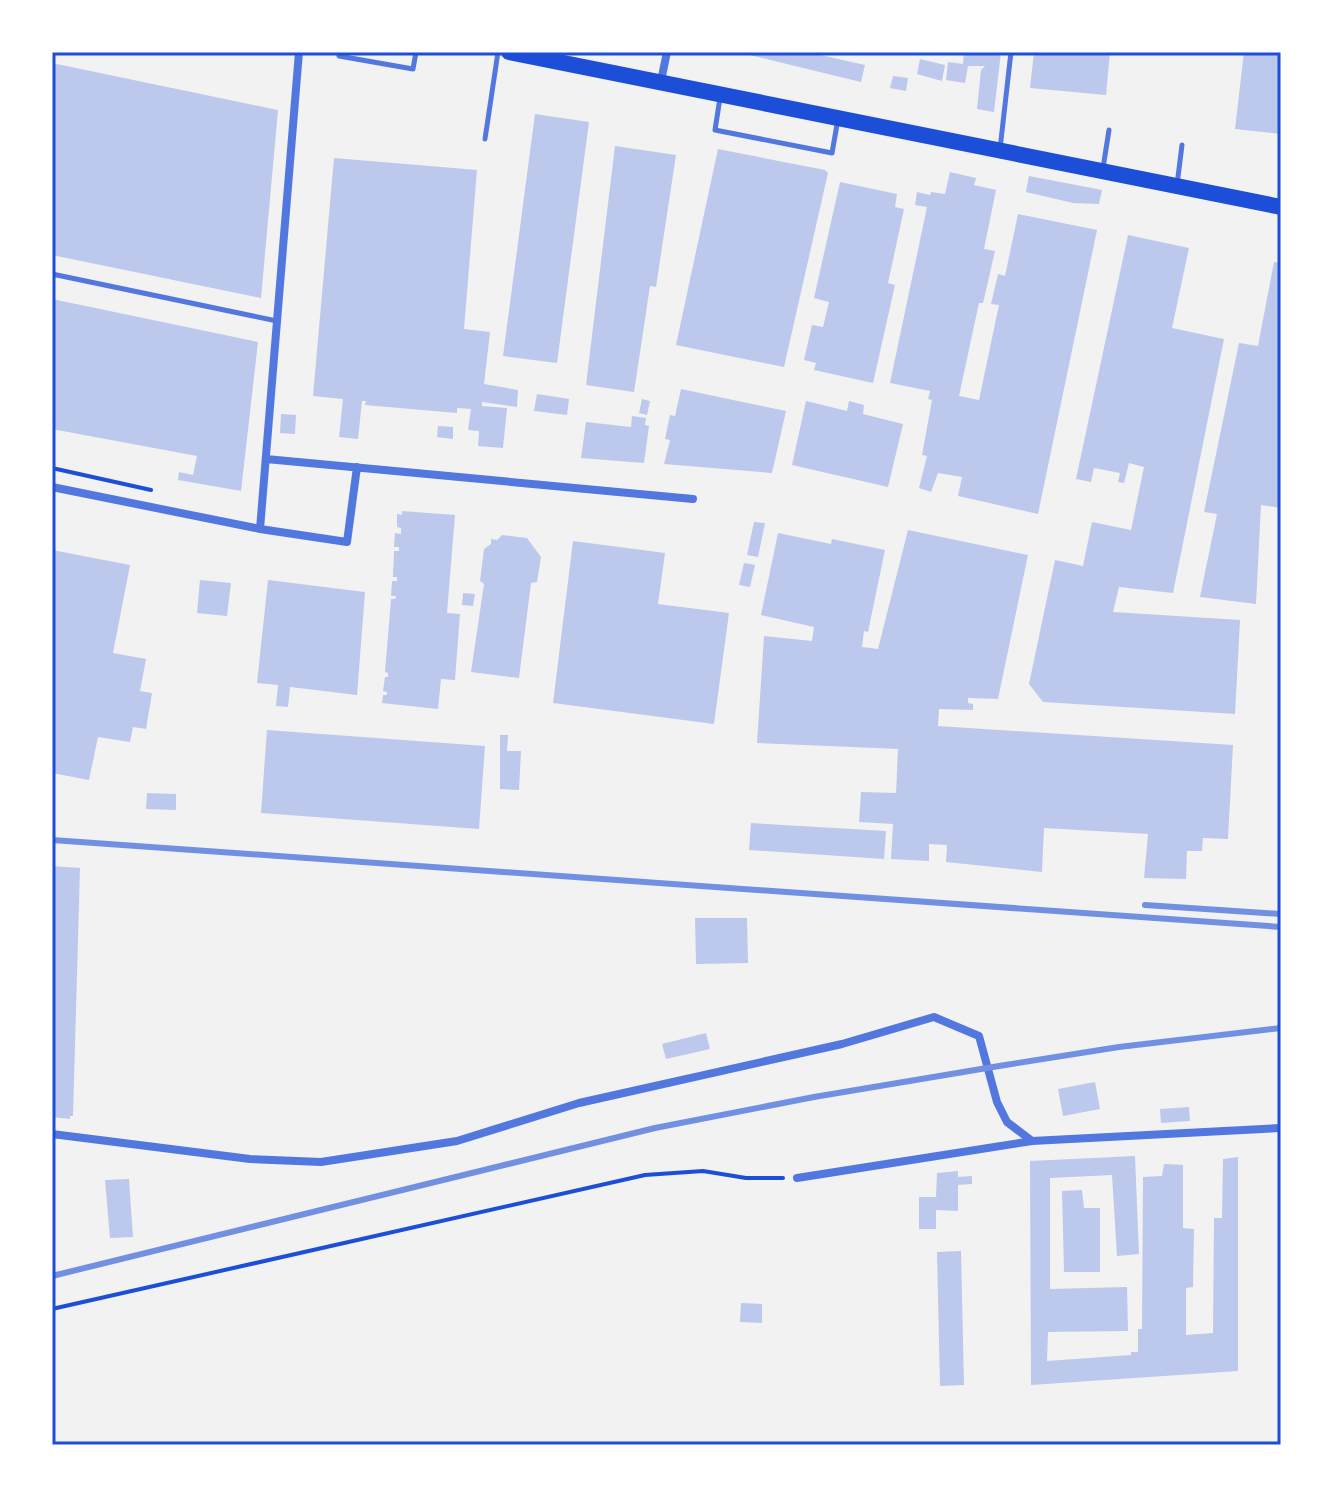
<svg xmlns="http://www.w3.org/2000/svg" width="1333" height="1497" font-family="Manrope,sans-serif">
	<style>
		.building { fill: #bdc9ec }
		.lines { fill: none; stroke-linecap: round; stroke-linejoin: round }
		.path { stroke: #1d4ed8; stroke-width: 4 }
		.service { stroke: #5277de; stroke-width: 5 }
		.minor { stroke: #5277de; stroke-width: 8 }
		.secondary { stroke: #1d4ed8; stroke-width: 16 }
		.rail { stroke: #7290e2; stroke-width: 6 }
		.neatline { fill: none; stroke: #1d4ed8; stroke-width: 3 }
	</style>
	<rect width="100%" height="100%" fill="#f2f2f2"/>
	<path class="building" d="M737 52H807L865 65 861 82Z
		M964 52H1001L994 112 977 109 981 70 985 66H968L965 83 946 80 948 62 963 64Z
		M1034 52H1110L1106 95 1030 88Z
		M1244 52H1281V134L1235 129Z
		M920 59 945 65 942 81 917 74Z
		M52 63 278 110 261 298 52 255Z
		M893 76 908 78 906 91 890 88Z
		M535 114 589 122 557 363 503 356Z
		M615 146 676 155 656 287 650 286 634 392 586 385Z
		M718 149 825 170 828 173 784 367 676 345Z
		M334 158 477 170 464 329 490 332 484 384 518 390 517 407 482 402V406L507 408 503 448 478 446 479 431 468 430 471 409 457 408V413L365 405 366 401H362L358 439 339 437 343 399 313 396Z
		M950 172 976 178 974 185 996 190 984 249 995 251 983 303H979L959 396 979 400 999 305 991 304 998 274 1005 276 1018 214 1097 230 1038 514 958 496 962 477 938 473 931 492 919 488 927 456 922 455 932 400 928 399 930 391 890 383 927 207 915 205 917 192 930 195 931 192 945 194Z
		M1029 176 1102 190 1099 204 1073 203 1026 192Z
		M840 182 897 194 895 207 904 209 888 283 895 285 873 383 814 370 816 363 804 360 812 325 823 327 829 302 814 298Z
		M1128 235 1189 248 1172 328 1224 339 1173 593 1119 587 1113 612 1240 620 1235 714 1043 702 1029 684 1055 560 1083 566 1092 522 1131 530 1144 467 1129 463 1124 483 1118 482 1120 473 1094 468 1091 482 1076 479Z
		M1274 262 1281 263V508L1261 505 1256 604 1200 597 1217 514 1204 512 1239 343 1258 346Z
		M52 299 258 342 241 491 178 480 179 472 193 475 197 456 52 429Z
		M681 389 786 411 772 473 664 464 670 440 665 439 670 415 675 416Z
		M537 394 569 399 567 415 534 411Z
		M642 399 650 401 647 415 639 413Z
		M806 401 847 411 849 401 864 405 863 414 903 424 888 487 792 465Z
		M281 414 296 415 295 434 280 433Z
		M632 416 646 418 645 425 649 426 644 463 581 458 586 422 631 427Z
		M438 426 453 427V439L437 437Z
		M402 511 455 515 447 613 460 614 455 680 441 679 438 709 382 703 383 695H387V692L383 691 385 677H388V673L385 672 391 599H395L396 596H391L392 581H397V577H393L394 551H399V547H394L395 533 401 534V528L397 527V514L402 515Z
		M754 522 765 523 758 557 747 555Z
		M908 530 1028 555 998 699 968 698V703L973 704V710L939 709 938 726 1233 745 1228 839 1203 838 1202 851H1187L1186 879 1144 878 1148 834 1044 828 1042 872 946 862 947 845 929 844V861L891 859 893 824 859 822 861 792 896 793 898 749 757 743 764 636 812 641 814 627 761 615 778 533 831 544 832 539 885 550 868 632 864 631 862 647 878 649Z
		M502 535 527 538 541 557 537 582 531 583 519 678 471 672 484 584 480 581 484 549 491 544V539L497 540Z
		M573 541 665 553 658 604 729 613 714 724 553 703Z
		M52 550 130 565 113 653 146 659 140 691 152 693 146 729 133 727 130 742 98 737 89 780 52 773Z
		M744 563 755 565 750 587 739 585Z
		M200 580 231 583 227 616 197 613Z
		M268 580 365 592 357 695 290 687 288 707 276 706 278 685 257 683Z
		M463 593 475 594 473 606 462 605Z
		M267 730 485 746 479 829 261 813Z
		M500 735H508L507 751H521L519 790 500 789Z
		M147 793 176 794V810L146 809Z
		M751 823 886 831 884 859 749 850Z
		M52 866 80 868 73 1116H70V1119L52 1117Z
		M695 918H747L748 963 696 964Z
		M706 1033 710 1049 666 1059 662 1044Z
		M1095 1082 1100 1109 1063 1116 1058 1089Z
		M1189 1107 1190 1121 1161 1123 1160 1109Z
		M1135 1156 1139 1254 1117 1256 1112 1175 1050 1178V1289L1127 1287 1128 1331 1048 1332 1047 1361 1131 1355V1352H1138V1329H1142L1143 1177 1162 1176 1164 1164 1183 1165V1228L1194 1229 1193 1287 1186 1288V1335L1213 1333 1214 1218H1222L1223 1159 1238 1157V1371L1031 1385 1030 1161Z
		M958 1171V1177L972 1176V1184L958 1185V1211L936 1210V1229H919V1197H936L937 1173Z
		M129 1179 133 1237 110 1238 105 1180Z
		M1082 1190 1084 1208H1100V1272H1064L1062 1191Z
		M961 1251 964 1385 940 1386 937 1252Z
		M741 1303 762 1304V1323L740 1322Z"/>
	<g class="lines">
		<path class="path" d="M52 468 151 490
			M52 1309 645 1175 703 1171 746 1178H783"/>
		<path class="service" d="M340 52 339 56 413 69 416 52
			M720 98 715 130 832 153 838 119
			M485 139 498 52
			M1000 149 1011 52
			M1103 168 1109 130
			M1177 185 1182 145
			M52 274 277 321"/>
		<path class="minor" d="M661 81 667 52
			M266 459 693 499
			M52 487 260 529 347 542 357 467
			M260 529 299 52
			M52 1134 250 1159 321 1162 457 1141 579 1103 842 1044 934 1017 979 1036 997 1102 1007 1122 1032 1141
			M797 1178 1032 1141 1281 1128"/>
		<path class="secondary" d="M509 52 1281 207"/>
		<path class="rail" d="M52 840 1281 927
			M1145 905 1281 914
			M52 1276 655 1128 814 1097 999 1066 1119 1047 1281 1028"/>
	</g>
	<rect width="1333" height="1497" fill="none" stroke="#ffffff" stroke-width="108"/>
	<rect x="54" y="54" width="1225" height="1389" class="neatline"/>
</svg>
